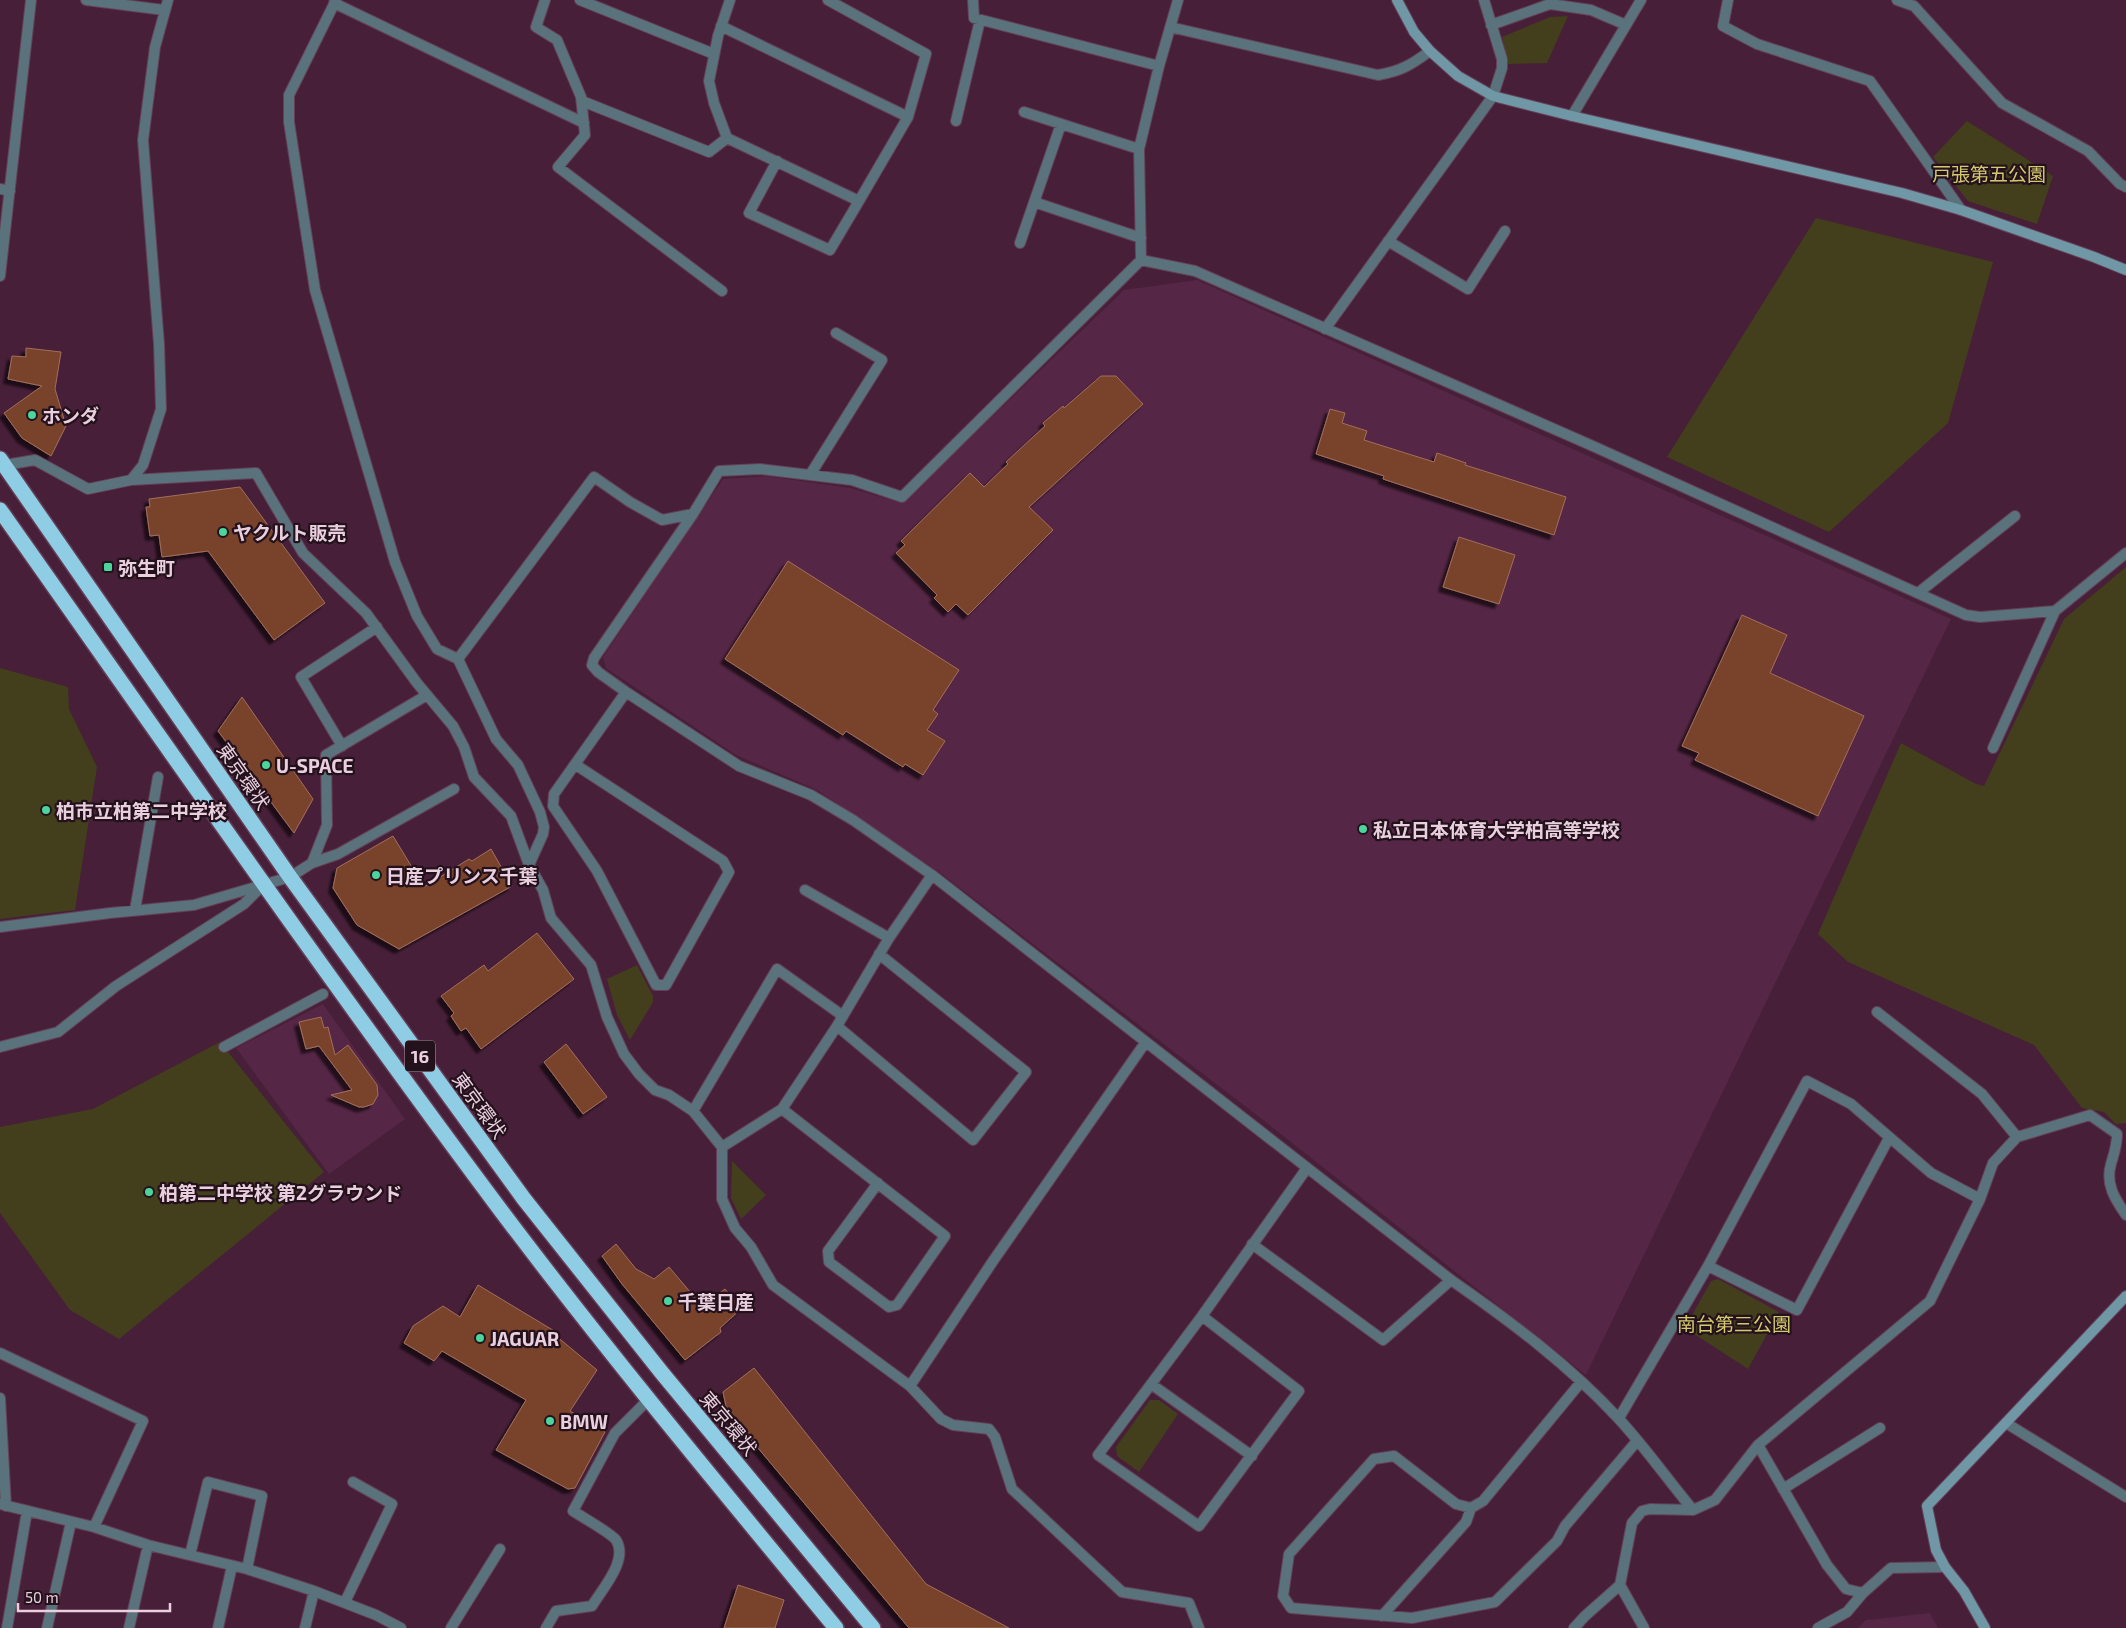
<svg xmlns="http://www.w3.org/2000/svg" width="2126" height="1628" font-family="'Exo 2','Noto Sans JP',sans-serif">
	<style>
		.built { fill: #552645 }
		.green { fill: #433f1c }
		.building { fill: #79422c; stroke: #a26f5b; filter: url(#shadow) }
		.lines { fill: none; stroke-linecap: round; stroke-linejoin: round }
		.lane-casing { stroke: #643f57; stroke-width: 12 }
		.street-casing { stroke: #643f57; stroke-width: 12 }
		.secondary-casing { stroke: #643f57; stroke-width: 12 }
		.highway-casing { stroke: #643f57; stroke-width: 18 }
		.lane { stroke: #59727b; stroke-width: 10 }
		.street { stroke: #59727b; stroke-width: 10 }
		.secondary { stroke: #6f97a5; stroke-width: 10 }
		.highway { stroke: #8ecde4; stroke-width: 15 }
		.poi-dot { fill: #4bd49b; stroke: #23111c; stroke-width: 2 }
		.labels { text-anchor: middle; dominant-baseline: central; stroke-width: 4.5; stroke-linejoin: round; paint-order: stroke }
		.shield { fill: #23111c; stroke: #ae97a4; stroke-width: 1 }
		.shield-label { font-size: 18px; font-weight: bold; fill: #ead0df }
		.park-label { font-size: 19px; fill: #d4c96e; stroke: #23111c }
		.poi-label { font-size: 19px; font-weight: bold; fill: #ead0df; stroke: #23111c; text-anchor: start }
		.street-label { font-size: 19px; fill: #ead0df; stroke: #23111c }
	</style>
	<defs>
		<filter id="shadow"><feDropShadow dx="-4.5" dy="4.5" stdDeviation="1" flood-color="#0009"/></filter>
	</defs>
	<rect width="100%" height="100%" fill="#471f39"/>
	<path class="built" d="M1197 280 1951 619 1586 1375 1258 1116 935 869 817 790 736 755 606 668 603 657 723 479 766 476 850 488 902 503 1124 290Z
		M323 1004 405 1119 329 1174 236 1048Z
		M1930 1613 1938 1628H1857L1866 1620Z"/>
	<path class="green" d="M1568 16 1547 63 1508 64 1502 37 1550 17Z
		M1967 121 2053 176 2037 224 1968 201 1933 157Z
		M1816 218 1993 262 1948 423 1829 532 1667 457Z
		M2126 567V1123L2116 1124 2104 1112 2082 1108 2034 1045 1848 962 1818 934 1901 743 1976 784 1984 786 2064 619Z
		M0 668 68 687 69 709 97 767 75 910 0 919Z
		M637 965 653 996V1002L630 1040 617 1015 607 979Z
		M220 1042 324 1172 119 1339 70 1310 0 1213V1127L93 1109Z
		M732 1161 766 1195 741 1219 731 1198Z
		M1718 1279 1779 1312 1748 1369 1685 1328 1711 1281Z
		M1150 1400H1159L1178 1414 1139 1472 1117 1456 1116 1447Z"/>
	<path class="building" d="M26 348 61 352 55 389 66 426 51 456 22 438 4 413 42 386 8 379 12 356 26 357Z
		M1101 376H1116L1143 404 1029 507 1053 530 968 615 956 604 948 612 934 598 937 595 896 553 905 545 901 541 970 473 984 487 1008 464 1006 462 1045 426 1043 423 1063 406 1064 408Z
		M1330 409 1345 413 1342 423 1367 431 1364 440 1434 462 1437 453 1466 463 1465 465 1566 497 1554 535 1383 479 1384 476 1316 454Z
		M240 487 325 603 274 640 208 551 162 557 159 535 150 536 146 507H150L149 499Z
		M1459 537 1515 555 1499 604 1443 587Z
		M788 561 959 670 933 710 938 714 927 730 945 741 923 775 905 764 903 767 846 731 843 735 725 659Z
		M1742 615 1787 635 1770 673 1864 716 1818 816 1695 760 1699 753 1682 746Z
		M242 697 313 799 294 833 218 731Z
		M393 836 424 887 469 859 472 861 491 849 512 886 399 949 357 925 333 888 337 868Z
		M537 933 574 979 481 1049 466 1028 461 1031 451 1016 454 1013 441 996 484 965 488 971Z
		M321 1017 324 1028 328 1027 335 1055 348 1045 377 1085 378 1095 373 1104 364 1107H359L331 1095 352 1090 319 1046 306 1049 299 1022Z
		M566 1044 607 1097 583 1114 544 1062Z
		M616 1244 636 1269 654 1279 669 1267 702 1306 725 1289 741 1309 720 1328 721 1332 685 1360 622 1284 602 1256Z
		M478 1285 556 1332 555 1335 597 1370 570 1411 605 1432 575 1488 568 1489 496 1450 526 1400 442 1351 434 1361 404 1343 413 1326 443 1306 460 1317Z
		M754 1368 926 1584 1009 1628H909L727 1411 723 1392Z
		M738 1585 784 1600 775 1628H724Z"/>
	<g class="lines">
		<g class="lane-casing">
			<path id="lane" d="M1918 593 2015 516
				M224 1047 323 994
				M1252 1244 1383 1340 1451 1280
				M47 1628 71 1522
				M451 1628 500 1549
				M546 1628 556 1611 592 1606C602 1589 629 1560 616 1540 611 1533 582 1517 573 1511L615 1433 648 1400"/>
		</g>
		<g class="street-casing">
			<path id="street" d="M86 0 164 10
				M336 0 289 95V122L315 290 395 562 417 616 437 649 458 659 594 477 630 502 662 520 693 514
				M545 0 536 27 557 40 581 97 585 135 558 167 722 291
				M580 0 714 54
				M730 0 718 36 709 81 714 103 727 138 859 201 830 250 749 213 777 161
				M973 0 974 18 1159 66
				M1178 0 1159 66 1139 149 1141 260 902 497 852 480 760 469 719 471 693 514 594 658 592 665 598 672 626 692 739 766 811 795 853 820 932 875 1451 1280C1510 1321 1569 1365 1618 1418 1645 1447 1668 1480 1693 1510L1650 1509 1642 1511 1632 1523 1620 1585 1644 1628
				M1728 0 1723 26 1757 44 1870 81 1961 210
				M1897 0 1914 6 2002 103 2088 151 2120 184 2126 187
				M334 3 584 123
				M1491 25 1550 4 1591 10 1626 25
				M721 26 908 117 926 54 828 0
				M1170 27 1378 75C1401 71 1411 65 1430 51
				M582 101 709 152 727 138
				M1024 112 1139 149
				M1572 116 1641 0
				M956 121 980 20
				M0 189 10 191
				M859 201 908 117
				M1034 202 1141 238
				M1388 241 1468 289 1505 231
				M1020 243 1061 124
				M1141 260 1195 271 1595 447 1966 615 1980 617 2055 611 2126 553
				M0 276 31 0
				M1325 329 1493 96 1502 68V59L1484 0
				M5 465 35 460 88 489 131 480 256 473 303 553 366 613 417 683 453 726 464 747 474 777 511 816 529 865 543 890 551 918 591 965 607 1017 624 1054 639 1074 655 1090 669 1095 693 1111 722 1147V1199L735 1228 751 1247 773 1285 910 1386 941 1419 953 1425 989 1429 995 1437 1012 1489 1122 1592 1189 1603 1199 1628
				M810 475 882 360 836 333
				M131 480 143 465 161 409 159 344 143 140 155 47 168 0
				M458 659 496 739 518 765 540 812 544 827 543 834 529 865
				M342 746 301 677 377 627
				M1993 748 2055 611
				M576 765 723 861 729 872 666 985H656L597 871 553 806 554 794 626 692
				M312 863 338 854 454 789
				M805 890 889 938
				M135 910 158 777
				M0 927 110 913 194 905 290 877 312 863 327 825 326 755 427 695
				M1877 1012 1982 1094 2017 1137 2090 1115 2117 1134C2117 1146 2114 1153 2111 1164 2105 1184 2115 1199 2126 1215
				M837 1026 973 1140 1026 1072 879 954
				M0 1047 58 1032 116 986 244 904 264 884
				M782 1109 945 1236 897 1305 889 1307 829 1262 828 1251 878 1183
				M693 1111 777 969 843 1016
				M722 1147 782 1109 837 1026 889 938 932 875
				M1708 1266 1797 1310 1889 1138
				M1202 1316 1299 1391 1199 1526 1098 1455 1202 1316 1307 1168
				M0 1353 143 1421 94 1527
				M1581 1382 1483 1501 1471 1508 1456 1504 1394 1456 1374 1459 1289 1554 1283 1596 1291 1608 1412 1618 1495 1602 1557 1541 1565 1526 1637 1441
				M1151 1384 1252 1456
				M910 1386 993 1261 1145 1043
				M0 1398 6 1506
				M1619 1418 1708 1266 1807 1081 1851 1104 1931 1173 1980 1199
				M2006 1423 2126 1497
				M1758 1445 1827 1565 1846 1589 1863 1593
				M1783 1489 1880 1428
				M0 1504 94 1527 148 1545 247 1569 314 1591 376 1615 401 1628
				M1693 1510 1715 1500 1758 1445 1930 1301 1980 1199 1993 1163 2017 1137
				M190 1555 208 1482 262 1496 247 1569
				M345 1602 392 1504 353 1482
				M1382 1616 1466 1522 1471 1508
				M7 1628 27 1511
				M129 1628 148 1545
				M218 1628 232 1566
				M305 1628 314 1591
				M1574 1628 1585 1616 1620 1585
				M1818 1628 1847 1612 1863 1593 1891 1568 1945 1567"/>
		</g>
		<g class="secondary-casing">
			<path id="secondary" d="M1397 0 1414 32 1430 51 1458 76 1493 96 1572 116 1902 193 1961 210 2094 257 2126 270
				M1985 1628 1964 1591 1945 1567 1936 1550 1927 1506 2126 1296"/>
		</g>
		<g class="highway-casing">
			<path id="highway" d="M0 459 290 877 524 1199 662 1373 873 1628
				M0 510C166 745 330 982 502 1212 609 1354 723 1491 836 1628"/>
		</g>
		<use href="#lane" class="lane"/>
		<use href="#street" class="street"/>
		<use href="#secondary" class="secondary"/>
		<use href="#highway" class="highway"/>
	</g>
	<g class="poi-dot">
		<circle cx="32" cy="415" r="5"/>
		<circle cx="223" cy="532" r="5"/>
		<rect x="103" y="562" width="10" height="10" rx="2.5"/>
		<circle cx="266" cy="765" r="5"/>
		<circle cx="46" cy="810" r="5"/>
		<circle cx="1363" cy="829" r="5"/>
		<circle cx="376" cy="875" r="5"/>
		<circle cx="149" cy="1192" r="5"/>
		<circle cx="668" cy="1301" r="5"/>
		<circle cx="480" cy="1338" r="5"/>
		<circle cx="550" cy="1421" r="5"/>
	</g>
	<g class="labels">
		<rect class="shield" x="405" y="1040.5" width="30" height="31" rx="4"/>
		<g class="shield-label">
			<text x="420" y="1056">16</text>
		</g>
		<g class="park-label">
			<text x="1989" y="173">戸張第五公園</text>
			<text x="1734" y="1323">南台第三公園</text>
		</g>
		<g class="poi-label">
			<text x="42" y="415">ホンダ</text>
			<text x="233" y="532">ヤクルト販売</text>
			<text x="118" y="567">弥生町</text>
			<text x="276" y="765">U-SPACE</text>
			<text x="56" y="810">柏市立柏第二中学校</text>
			<text x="1373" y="829">私立日本体育大学柏高等学校</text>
			<text x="386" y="875">日産プリンス千葉</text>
			<text x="159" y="1192">柏第二中学校 第2グラウンド</text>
			<text x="678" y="1301">千葉日産</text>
			<text x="490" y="1338">JAGUAR</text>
			<text x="560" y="1421">BMW</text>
		</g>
		<g class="street-label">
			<text transform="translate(244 776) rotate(55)">東京環状</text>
			<text transform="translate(480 1105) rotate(54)">東京環状</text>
			<text transform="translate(729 1423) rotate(50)">東京環状</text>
		</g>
	</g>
	<path d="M18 1603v8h152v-8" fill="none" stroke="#ead0df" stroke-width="2.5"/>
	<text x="25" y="1603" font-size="15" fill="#ead0df" stroke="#23111c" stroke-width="4" paint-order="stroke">50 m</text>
</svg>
